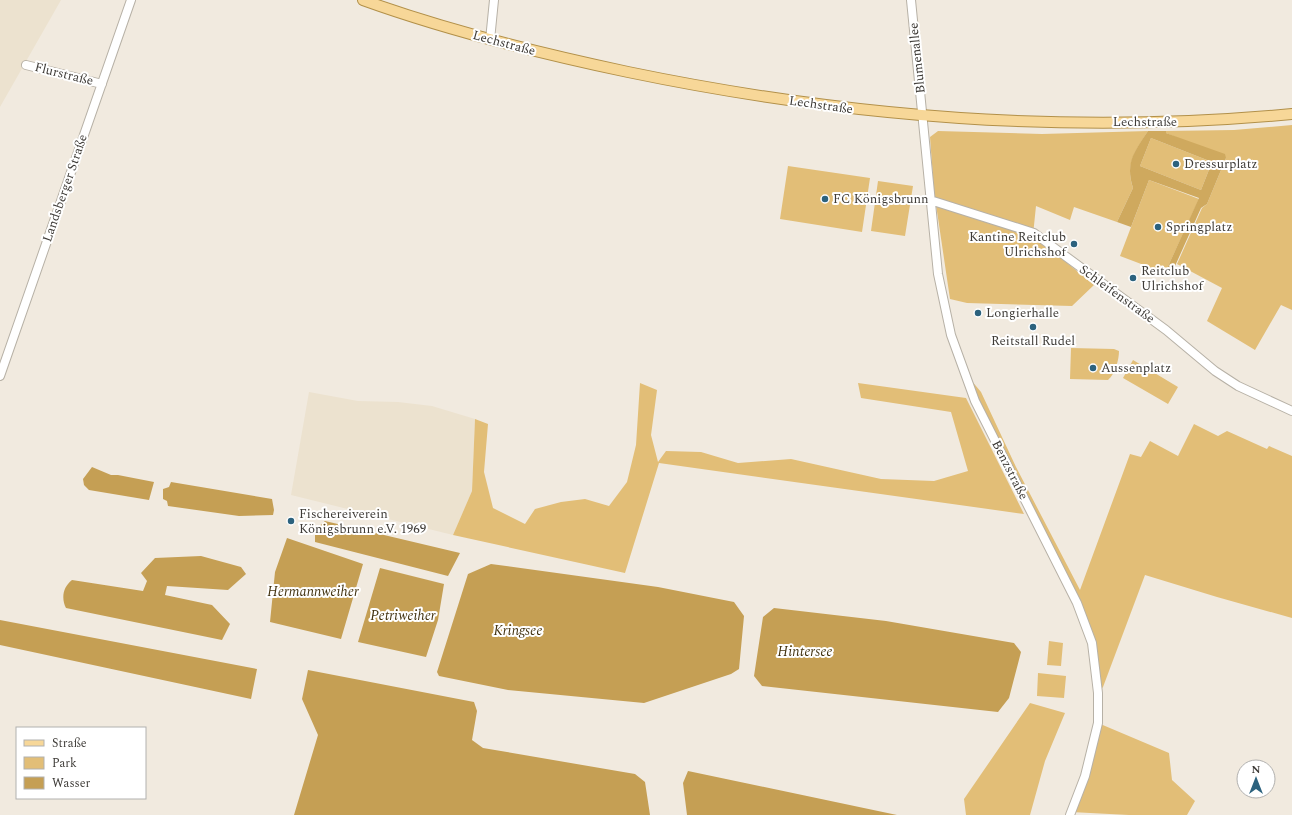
<svg xmlns="http://www.w3.org/2000/svg" width="1292" height="815" font-family="Spectral,serif">
	<style>
		.built { fill: #ece2cf }
		.green { fill: #e2be77 }
		.forest { fill: #cfa95e; fill-rule: evenodd }
		.water { fill: #c59f54 }
		.lines { fill: none; stroke-linecap: round; stroke-linejoin: round }
		.minor-casing { stroke: #b7b1a6; stroke-width: 10 }
		.major-casing { stroke: #b29049; stroke-width: 12 }
		.minor { stroke: #fff; stroke-width: 8 }
		.major { stroke: #f7d798; stroke-width: 10 }
		.poi-dot { fill: #2c627e; stroke: #fff; stroke-width: 1.5 }
		.labels { text-anchor: middle; dominant-baseline: central; stroke-width: 4; stroke-linejoin: round; paint-order: stroke }
		.street-label { font-size: 13px; fill: #3e3b37; stroke: #fff }
		.poi-label { font-size: 13px; fill: #3e3b37; stroke: #fff; text-anchor: start }
		.water-label { font-size: 14px; font-style: italic; fill: #433311; stroke: #fff }
	</style>
	<rect width="100%" height="100%" fill="#f1eadf"/>
	<path class="built" d="M0 0H61L0 107Z
		M309 392 358 401 398 402 432 406 475 419 472 491 453 535 291 495Z"/>
	<path class="green" d="M1292 125V310L1281 305 1255 350 1207 321 1222 288 1177 264 1202 208 1207 204 1226 158 1166 133V131L1234 130Z
		M938 131 1042 134 1148 131C1135 151 1125 164 1133 188L1117 222 1074 207 1070 220 1036 206 1033 235 1094 285 1072 306 967 303 950 299 934 191 930 137Z
		M1151 138 1212 162 1201 190 1140 166Z
		M788 166 870 178 862 232 780 219Z
		M1149 180 1199 199 1165 273 1120 256Z
		M878 181 913 186 905 236 871 231Z
		M1071 348 1114 349 1119 351C1119 360 1115 374 1108 380L1070 379Z
		M1133 360 1178 387 1168 404 1123 378Z
		M971 380 981 392 1016 467 1080 590 1130 454 1141 457 1150 441 1178 456 1194 424 1218 436 1227 431 1267 449 1269 446 1292 456V618L1217 597 1145 575 1103 687 1098 693 1085 622 975 401Z
		M640 383 657 390 651 435 658 462 666 451 701 452 738 463 791 459 881 479 934 481 968 471 951 412 861 398 858 383 966 398 1024 514 659 463 625 573 453 535 472 491 475 419 488 424 484 472 493 508 525 524 535 509 561 502 585 499 609 506 627 482 636 445Z
		M1049 641 1063 643 1061 666 1047 665Z
		M1038 673 1066 676 1064 698 1037 696Z
		M1030 703 1065 713 1045 761 1030 815H966L964 799Z
		M1098 723 1169 753 1172 780 1195 801 1187 815H1129L1071 812Z"/>
	<path class="forest" d="M1148 131H1166V133L1225 154 1226 158 1207 204 1201 208 1171 275 1165 273 1199 198 1149 180 1131 227 1117 222 1133 188C1125 163 1134 152 1148 131ZM1151 138 1212 162 1201 190 1140 166Z"/>
	<path class="water" d="M92 467 111 475H118L154 482 149 500 89 490 84 485 83 479Z
		M171 482 272 499 274 510 273 515 239 516 168 506 167 501 163 499V489L169 487Z
		M325 521 460 553 448 576 315 542V530Z
		M287 538 363 564 341 639 270 622 275 572Z
		M201 556 241 567 246 574 228 590 167 586 165 595 212 605 230 624 222 640 66 608C61 598 63 587 72 580L143 591 147 581 141 573 155 558Z
		M491 564 658 587 734 602 744 616 739 669 731 674 644 703 508 690 439 676 437 672 468 574Z
		M380 568 444 584 438 620 426 657 358 642Z
		M774 608 886 621 1014 643 1021 652 1009 698 998 712 762 686 754 676 763 617Z
		M0 620 257 669 251 699 0 645Z
		M308 670 474 702 477 711 472 740 483 748 635 774 645 782 650 815H294L318 735 302 699Z
		M688 771 897 815H687L683 783Z"/>
	<g class="lines">
		<g class="minor-casing">
			<path id="minor" d="M911 0 938 274 951 335 975 401 1077 603 1092 643 1098 693V723L1085 776 1070 815
				M490 40 494 0
				M26 65 102 84
				M930 200 1034 233 1166 330 1215 371 1238 386 1292 411
				M0 376 131 0"/>
		</g>
		<g class="major-casing">
			<path id="major" d="M363 0C449 31 538 53 628 72 845 117 1070 135 1292 114"/>
		</g>
		<use href="#minor" class="minor"/>
		<use href="#major" class="major"/>
	</g>
	<g class="poi-dot">
		<circle cx="1176" cy="164" r="4"/>
		<circle cx="825" cy="199" r="4"/>
		<circle cx="1158" cy="227" r="4"/>
		<circle cx="1074" cy="244" r="4"/>
		<circle cx="1133" cy="278" r="4"/>
		<circle cx="978" cy="313" r="4"/>
		<circle cx="1033" cy="327" r="4"/>
		<circle cx="1093" cy="368" r="4"/>
		<circle cx="291" cy="521" r="4"/>
	</g>
	<g class="labels">
		<g class="street-label">
			<text transform="translate(504 43) rotate(15)">Lechstraße</text>
			<text transform="translate(917 58) rotate(-96)">Blumenallee</text>
			<text transform="translate(64 74) rotate(14)">Flurstraße</text>
			<text transform="translate(821 105) rotate(8)">Lechstraße</text>
			<text x="1145" y="122">Lechstraße</text>
			<text transform="translate(65 188) rotate(-71)">Landsberger Straße</text>
			<text transform="translate(1117 294) rotate(36)">Schleifenstraße</text>
			<text transform="translate(1010 470) rotate(63)">Benzstraße</text>
		</g>
		<g class="poi-label">
			<text x="1184" y="164">Dressurplatz</text>
			<text x="833" y="199">FC Königsbrunn</text>
			<text x="1166" y="227">Springplatz</text>
			<text x="1066" y="237" text-anchor="end">Kantine Reitclub<tspan x="1066" dy="15">Ulrichshof</tspan></text>
			<text x="1141" y="271">Reitclub<tspan x="1141" dy="15">Ulrichshof</tspan></text>
			<text x="986" y="313">Longierhalle</text>
			<text x="1033" y="341" text-anchor="middle">Reitstall Rudel</text>
			<text x="1101" y="368">Aussenplatz</text>
			<text x="299" y="514">Fischereiverein<tspan x="299" dy="15">Königsbrunn e.V. 1969</tspan></text>
		</g>
		<g class="water-label">
			<text x="313" y="591">Hermannweiher</text>
			<text x="403" y="615">Petriweiher</text>
			<text x="518" y="630">Kringsee</text>
			<text x="805" y="651">Hintersee</text>
		</g>
	</g>
	<rect x="16" y="727" width="130" height="72" fill="#ffffff" stroke="#b2b1af"/>
	<rect x="24" y="740" width="20" height="6" fill="#f7d798" stroke="#b2b1af"/>
	<text x="52" y="747" font-size="12" fill="#3e3b37">Straße</text>
	<rect x="24" y="757" width="20" height="12" fill="#e2be77" stroke="#b2b1af"/>
	<text x="52" y="767" font-size="12" fill="#3e3b37">Park</text>
	<rect x="24" y="777" width="20" height="12" fill="#c59f54" stroke="#b2b1af"/>
	<text x="52" y="787" font-size="12" fill="#3e3b37">Wasser</text>
	<g transform="translate(1256 779)"><circle r="19" fill="#ffffff" stroke="#b2b1af"/>
	<path d="M0-3L7 15L0 10L-7 15Z" fill="#2c627e"/>
	<text y="-6" font-size="11" font-weight="bold" text-anchor="middle" fill="#3e3b37">N</text>
	</g>
</svg>
